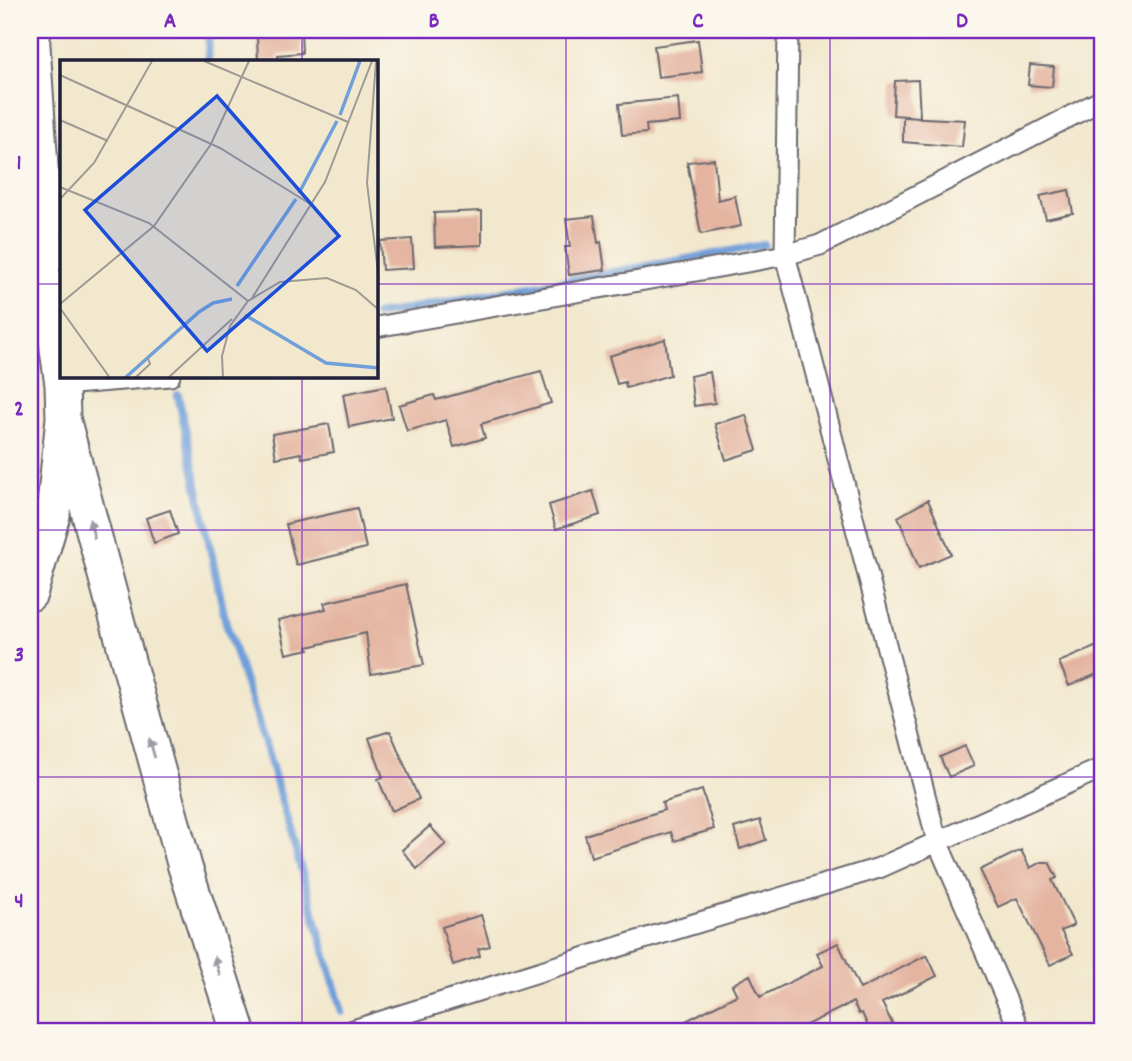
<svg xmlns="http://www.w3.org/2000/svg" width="1132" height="1061" font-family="Dekko,sans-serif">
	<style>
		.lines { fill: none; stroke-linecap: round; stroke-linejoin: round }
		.stream { stroke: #709fd9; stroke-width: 8 }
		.building { fill: #e4b4a0 }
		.minor-casing { stroke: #6b676e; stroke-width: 23 }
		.trunk-casing { stroke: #6b676e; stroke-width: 37 }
		.minor { stroke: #fff; stroke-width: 19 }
		.trunk { stroke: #fff; stroke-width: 33 }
		.oneway { fill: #9c9ca7 }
		.grid { fill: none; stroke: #7b2cbf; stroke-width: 2; stroke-opacity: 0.55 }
		.inset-river { fill: none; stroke: #709fd9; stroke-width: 3.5 }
		.inset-road { fill: none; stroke: #9f9993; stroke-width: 2 }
		.view { fill: #1d4ed8; fill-opacity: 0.15; stroke: #1d4ed8; stroke-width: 3.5 }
		.inset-edge { fill: none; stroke: #22223b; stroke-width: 3.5 }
		.neatline { fill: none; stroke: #7b2cbf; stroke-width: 2.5 }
		.grid-label { font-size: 23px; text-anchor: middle; font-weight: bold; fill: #7b2cbf }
	</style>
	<rect width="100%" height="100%" fill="#fbf7ec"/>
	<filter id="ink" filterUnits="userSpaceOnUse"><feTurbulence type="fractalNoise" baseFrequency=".0143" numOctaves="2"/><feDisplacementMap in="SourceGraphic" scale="14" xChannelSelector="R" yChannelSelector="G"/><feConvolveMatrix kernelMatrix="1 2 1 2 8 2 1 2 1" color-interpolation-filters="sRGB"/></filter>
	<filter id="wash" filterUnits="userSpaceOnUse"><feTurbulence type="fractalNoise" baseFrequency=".00686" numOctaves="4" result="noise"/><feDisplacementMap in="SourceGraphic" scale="28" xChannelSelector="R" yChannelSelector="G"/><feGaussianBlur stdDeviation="1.57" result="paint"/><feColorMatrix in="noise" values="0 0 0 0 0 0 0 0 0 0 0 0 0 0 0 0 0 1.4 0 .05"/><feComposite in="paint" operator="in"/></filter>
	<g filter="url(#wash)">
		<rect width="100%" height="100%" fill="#f2e8ce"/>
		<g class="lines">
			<path class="stream" d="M208 61 209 30
				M376 315 764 245
				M178 395 226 623 267 750 342 1012"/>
		</g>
		<g id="blocks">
			<path class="building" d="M301 32 302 53 278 55V61H258L257 35Z
				M698 40 702 72 658 77 654 46Z
				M1030 65 1054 67 1052 87 1028 85Z
				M918 80 920 117 893 115 895 81Z
				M678 98 680 122 646 125 647 133 622 135 619 104Z
				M903 117 965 120 962 147 903 142Z
				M714 159 718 200 735 196 741 226 701 234 687 162Z
				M1069 190 1073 213 1046 219 1040 196Z
				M482 211V245L435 247 434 213Z
				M594 216 598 243 601 242 605 270 569 275 565 247H570L566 219Z
				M412 239 414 268 382 270 380 241Z
				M665 339 670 375 626 388 625 382 617 384 609 356Z
				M541 371 551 403 481 424 485 438 454 447 446 420 407 431 399 405 434 395 436 400Z
				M710 372 715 403 694 406 690 376Z
				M386 386 392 418 349 427 343 394Z
				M746 415 757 450 726 460 715 424Z
				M329 424 334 452 302 458 301 453 276 458 272 434Z
				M593 491 600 515 556 529 549 505Z
				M928 500 951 554 919 568 898 517Z
				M357 508 366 548 296 565 286 524Z
				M170 510 178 534 154 543 146 518Z
				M406 584 424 665 371 674 366 633 308 647 309 649 286 654 278 620 326 609 324 603Z
				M1102 644V672L1069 686 1059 662Z
				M390 731 419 799 392 811 378 779 383 777 369 738Z
				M965 746 974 766 949 777 940 757Z
				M702 790 714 829 674 841 671 832 591 857 585 835 664 810 662 803Z
				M760 820 766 840 740 849 734 828Z
				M430 826 446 844 417 869 402 850Z
				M1021 850 1030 868 1041 862H1049L1057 878 1052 880 1074 925 1061 931 1073 954 1050 965 1017 898 998 907 980 870Z
				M481 915 490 946 478 949 480 956 453 965 442 927Z
				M838 943 860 989 927 955 937 976 882 1003 896 1031H870L862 1013 859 1014 853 1002 794 1031H666L737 995 732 985 750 975 760 997 823 966 817 953Z"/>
		</g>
	</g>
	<g filter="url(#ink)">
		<use href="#blocks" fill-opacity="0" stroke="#6b676e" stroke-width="2"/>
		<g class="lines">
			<g class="minor-casing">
				<path id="minor" d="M788 30 785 255 937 841 1020 1031
					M376 327 753 261 785 255 820 245 1102 100
					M62 385 170 376
					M350 1031 634 942 879 868 1102 768"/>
			</g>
			<g class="trunk-casing">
				<path id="trunk" d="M32 30 47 258
					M30 232 49 292 62 385 63 418 53 515 30 594
					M63 418 131 672 185 867 238 1031"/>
			</g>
			<use href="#minor" class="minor"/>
			<use href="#trunk" class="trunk"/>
		</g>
		<defs><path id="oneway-solid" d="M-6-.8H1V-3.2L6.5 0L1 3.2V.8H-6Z" transform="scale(1.75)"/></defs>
		<g class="oneway">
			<use href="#oneway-solid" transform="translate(92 529) rotate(-105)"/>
			<use href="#oneway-solid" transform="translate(152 748) rotate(-106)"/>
			<use href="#oneway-solid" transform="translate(217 966) rotate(-108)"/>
		</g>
	</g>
	<path class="grid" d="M302 30V61M566 30V1031M830 30V1031M30 284H61M376 284H1102M302 376V1031M30 530H1102M30 777H1102"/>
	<g transform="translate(60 60)">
		<rect width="318" height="318" fill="#f2e8ce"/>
		<path class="inset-river" d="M280 55 300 1M239 133 277 61M177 226 236 139M185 255 266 303 319 308M65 318 139 252 153 243 172 239"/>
		<path class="inset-road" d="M144 1 288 62M316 1 307 123 319 220M0 15 160 88 252 145M0 60 48 81M0 127 89 163 188 241M0 139 34 103 92 1M192 238 265 122 312 1M0 244 94 166 151 84 189 1M0 248 50 318M75 318 90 304 88 298M108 318 172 259M163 318 162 296 170 266 188 241 220 222 267 218 296 230 319 250"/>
		<path class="view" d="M157 36 279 176 147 291 25 150Z"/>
		<rect width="318" height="318" class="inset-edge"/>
	</g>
	<rect width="1132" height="1061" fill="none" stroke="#fbf7ec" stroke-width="77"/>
	<rect x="38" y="38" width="1056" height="985" class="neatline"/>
	<g class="grid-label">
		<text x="170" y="27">A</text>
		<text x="434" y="27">B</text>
		<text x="698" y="27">C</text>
		<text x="962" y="27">D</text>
		<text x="19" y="169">1</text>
		<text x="19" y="415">2</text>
		<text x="19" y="661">3</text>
		<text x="19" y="907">4</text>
	</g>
</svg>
